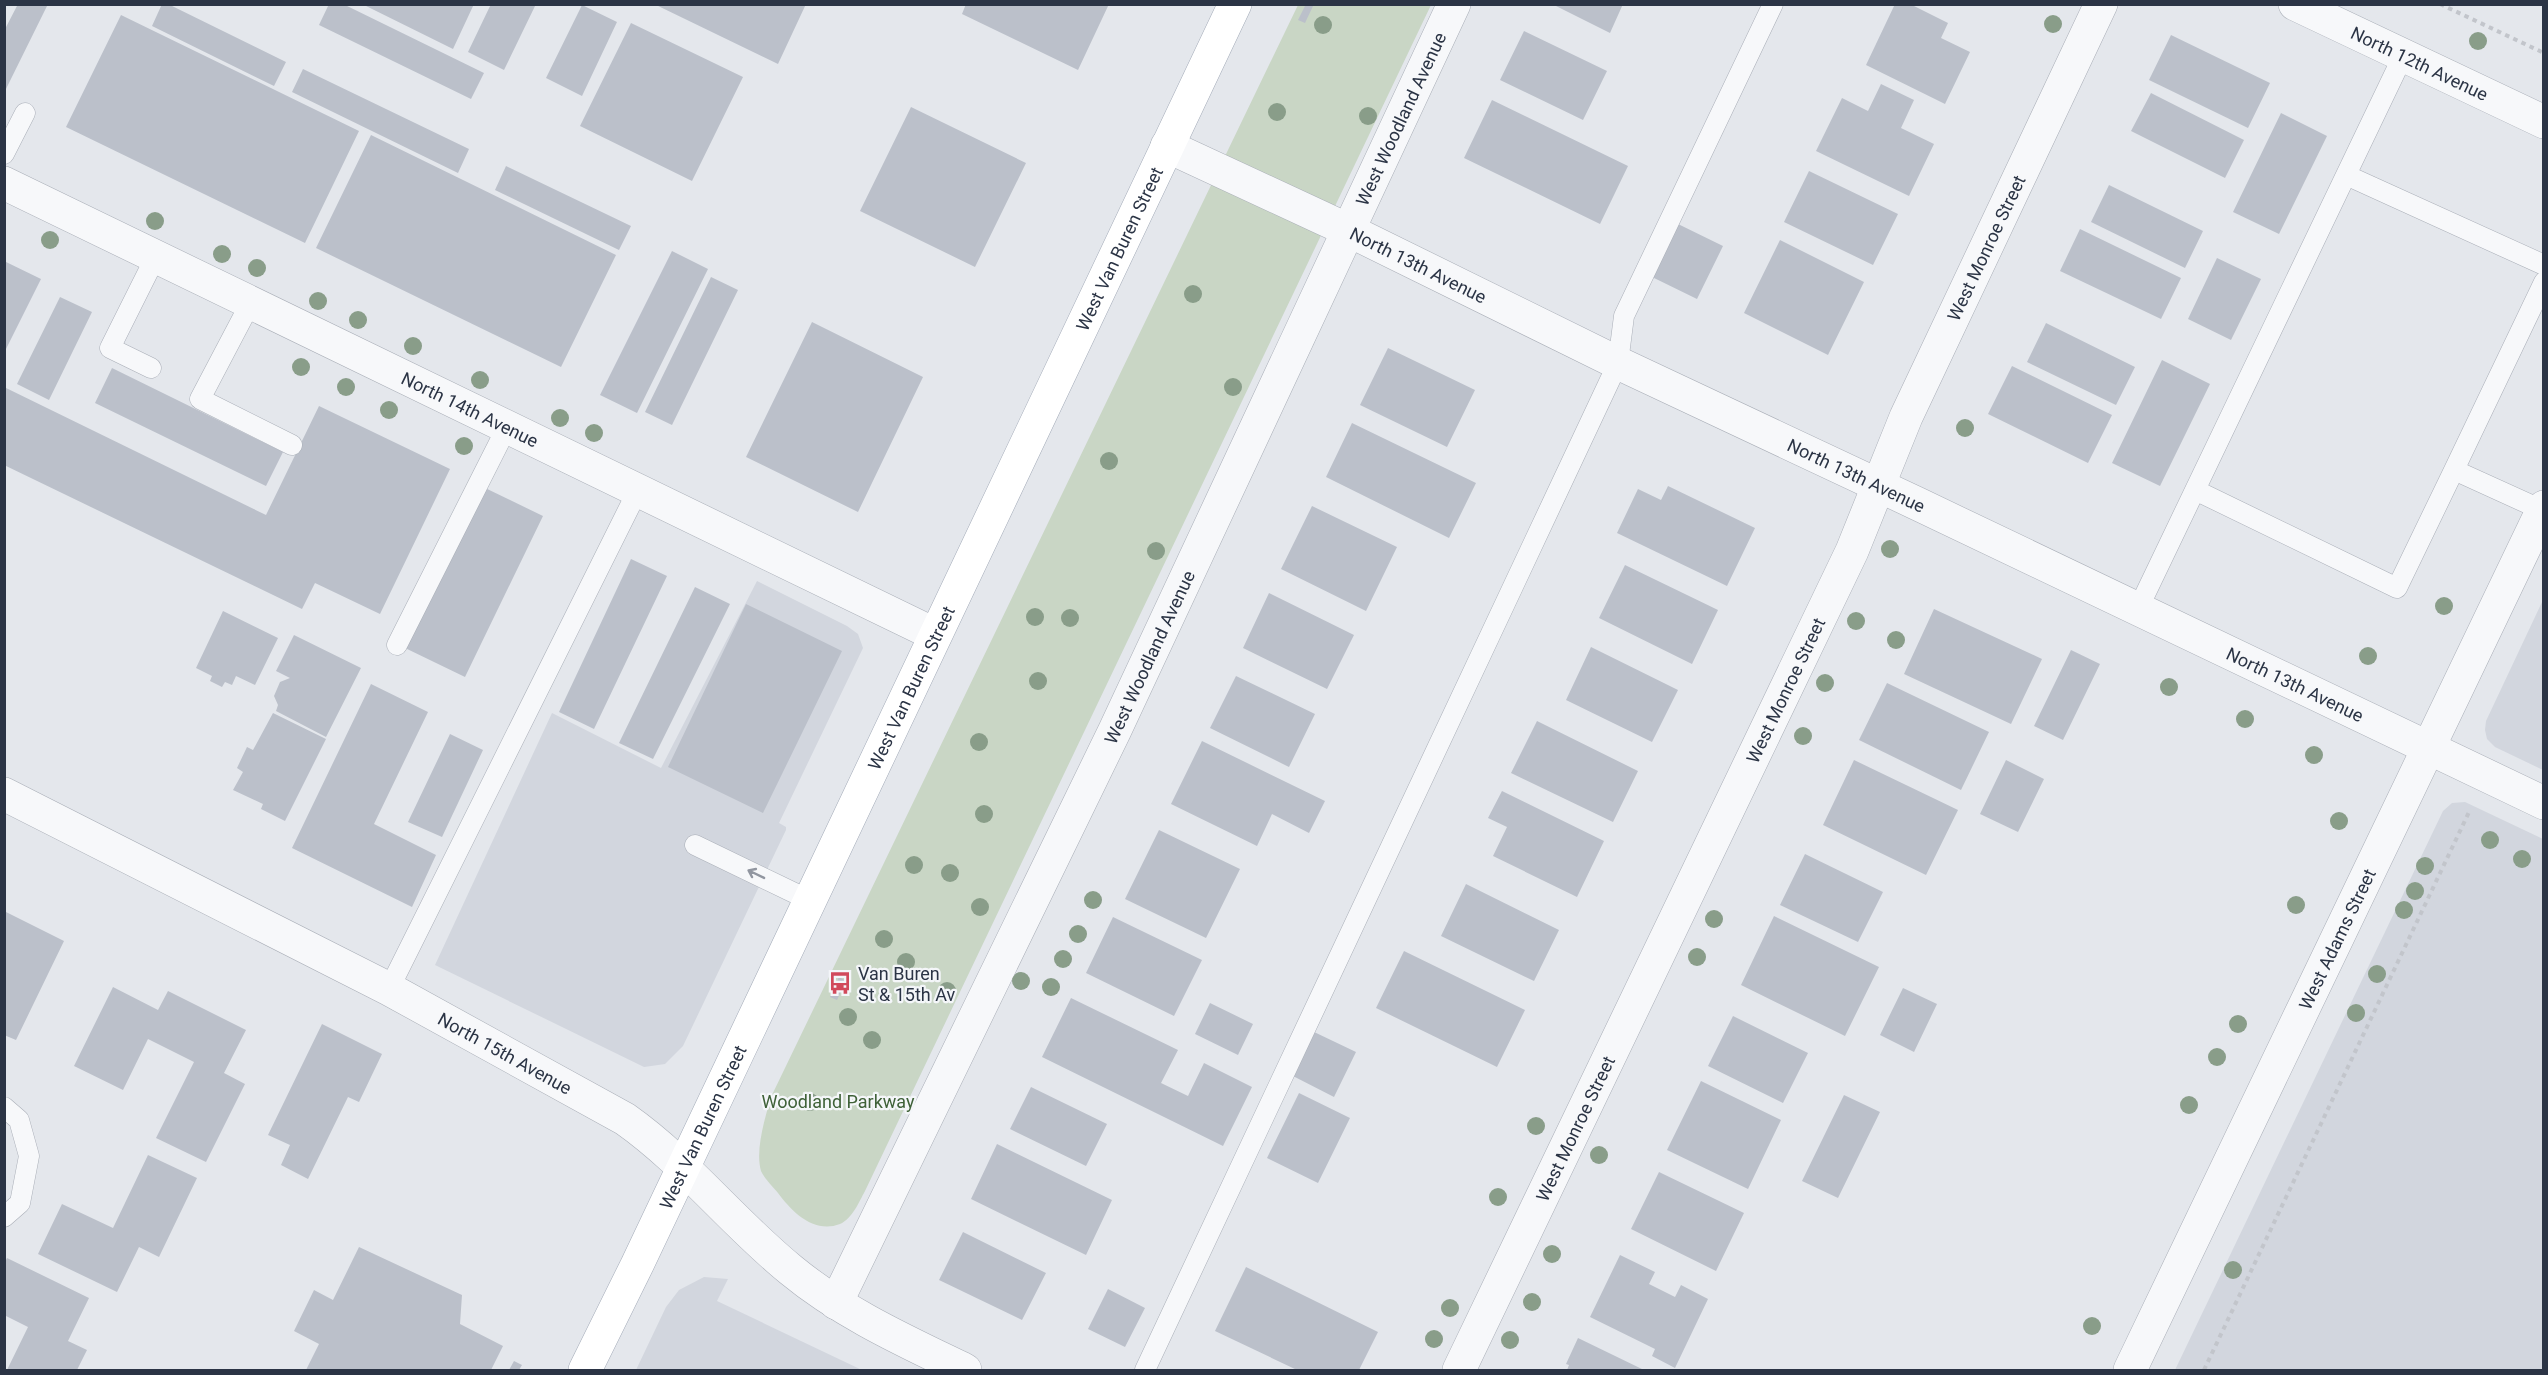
<svg xmlns="http://www.w3.org/2000/svg" width="2548" height="1375" font-family="Roboto,sans-serif">
	<style>
		.built { fill: #d2d6de }
		.green { fill: #c9d6c5 }
		.building { fill: #bbc0ca }
		.lines { fill: none; stroke-linecap: round; stroke-linejoin: round }
		.service-casing { stroke: #a9aeb7; stroke-width: 21 }
		.minor-casing { stroke: #a9aeb7; stroke-width: 34 }
		.tertiary-casing { stroke: #a9aeb7; stroke-width: 34 }
		.primary-casing { stroke: #a3abb8; stroke-width: 34 }
		.path { stroke: #c2c5cb; stroke-width: 4; stroke-dasharray: 4.5 4.5; stroke-linecap: butt }
		.service { stroke: #f7f8fa; stroke-width: 20 }
		.minor { stroke: #f7f8fa; stroke-width: 33 }
		.tertiary { stroke: #f7f8fa; stroke-width: 33 }
		.primary { stroke: #fff; stroke-width: 33 }
		.tree { fill: #899d89 }
		.oneway { stroke: #9196a0 }
		.labels { text-anchor: middle; dominant-baseline: central; stroke-width: 4.5; stroke-linejoin: round; paint-order: stroke }
		.street-label { font-size: 18px; fill: #2b3445; stroke: #f4f6f9 }
		.poi-label { font-size: 18px; fill: #2b3445; stroke: #f4f6f9; text-anchor: start }
		.park-label { font-size: 18px; fill: #3f6138; stroke: #f4f6f9 }
	</style>
	<rect width="100%" height="100%" fill="#e4e7ec"/>
	<path class="built" d="M757 581 847 626 858 634 863 648 779 823 786 827V830L683 1046 665 1064 644 1067 435 965 552 713 661 768Z
		M2543 600V770L2495 747 2487 739 2485 730 2486 721Z
		M2465 802 2543 839V1370H2175L2443 811 2452 803Z
		M704 1277 728 1279 717 1301 862 1370H636L666 1307 679 1290Z"/>
	<path class="green" d="M1298 5H1431L865 1191C859 1202 852 1219 840 1224 814 1234 792 1212 778 1193 773 1187 764 1178 761 1171 755 1150 765 1118 771 1097Z"/>
	<path class="building" d="M18 4H48L4 93V31Z
		M162 4H168L286 62 274 86 152 26Z
		M329 4H343L484 73 471 99 319 25Z
		M362 4H474L453 49Z
		M491 4H536L504 70 468 52Z
		M654 4H806L778 64Z
		M966 4H1109L1078 70 962 14Z
		M1306 4H1314L1305 23 1298 20Z
		M1552 4H1623L1610 33Z
		M1895 4H1910L1948 23 1941 38 1970 52 1945 104 1866 65Z
		M582 5 617 22 582 96 546 78Z
		M121 15 359 131 305 243 66 127Z
		M631 23 743 77 692 181 580 126Z
		M1524 31 1607 71 1583 120 1500 80Z
		M2171 35 2270 83 2248 128 2149 80Z
		M303 69 469 149 458 173 292 92Z
		M1881 84 1914 100 1901 128 1934 144 1909 196 1816 151 1842 98 1868 111Z
		M2151 93 2244 140 2225 178 2131 131Z
		M1492 100 1628 166 1600 224 1464 158Z
		M911 107 1026 163 975 267 860 211Z
		M2281 113 2327 136 2279 234 2233 212Z
		M371 135 616 255 561 367 316 248Z
		M506 166 631 226 619 250 495 190Z
		M1809 171 1898 214 1873 265 1784 222Z
		M2109 185 2203 231 2185 268 2091 222Z
		M1678 224 1723 246 1697 299 1652 277Z
		M2080 229 2181 278 2161 319 2060 271Z
		M1780 240 1864 282 1828 355 1744 313Z
		M672 251 708 269 637 413 600 395Z
		M2217 258 2261 279 2231 340 2188 319Z
		M4 261 41 279 4 353Z
		M711 277 738 290 672 425 645 412Z
		M60 297 92 312 49 400 17 384Z
		M812 322 923 377 858 512 746 457Z
		M2046 323 2135 367 2116 405 2027 362Z
		M1388 348 1475 390 1447 447 1360 405Z
		M2162 360 2210 384 2160 486 2112 463Z
		M2012 366 2112 415 2088 463 1988 414Z
		M112 368 283 452 266 486 95 403Z
		M4 387 266 515 319 406 450 469 380 614 315 583 302 609 4 465Z
		M1352 423 1476 483 1449 538 1326 477Z
		M481 486 543 516 465 677 403 647Z
		M1668 486 1755 528 1727 586 1617 533 1638 489 1661 500Z
		M1312 506 1397 547 1366 611 1281 569Z
		M631 559 667 576 594 729 559 712Z
		M1625 565 1718 610 1692 664 1599 618Z
		M695 587 730 604 653 759 619 743Z
		M1269 593 1354 635 1327 689 1243 648Z
		M746 604 842 651 763 813 668 767Z
		M1934 609 2042 659 2011 724 1904 674Z
		M223 611 278 638 255 685 236 676 232 685 225 682 222 687 210 681 212 676 196 668Z
		M294 635 361 668 326 737 276 711 278 705 274 696 280 682 290 678 276 671Z
		M1591 647 1678 690 1652 742 1566 700Z
		M2071 650 2100 664 2063 740 2034 726Z
		M1236 676 1315 714 1289 767 1210 728Z
		M1887 683 1989 732 1961 790 1859 740Z
		M371 684 428 712 374 824 436 855 412 907 292 848Z
		M273 713 326 739 285 821 261 809 263 804 233 790 243 772 237 768 247 747 253 750Z
		M1537 721 1638 771 1613 822 1511 773Z
		M450 734 483 750 442 837 408 822Z
		M1202 741 1325 801 1309 833 1272 814 1257 846 1171 804Z
		M1854 760 1958 810 1926 875 1823 825Z
		M2006 760 2044 779 2018 832 1980 814Z
		M1502 791 1604 841 1577 897 1493 856 1507 827 1488 818Z
		M1159 830 1240 869 1206 938 1125 899Z
		M1805 854 1883 892 1858 942 1780 905Z
		M1466 884 1559 930 1534 981 1441 936Z
		M4 911 64 941 16 1040 4 1035Z
		M1774 916 1879 967 1845 1036 1741 985Z
		M1113 917 1202 960 1174 1016 1086 973Z
		M1404 951 1525 1010 1497 1067 1376 1008Z
		M839 977 846 981 837 1000 830 997Z
		M113 987 158 1010 168 991 246 1030 224 1073 245 1084 206 1162 156 1138 194 1062 148 1039 123 1090 74 1066Z
		M1903 988 1937 1004 1914 1052 1880 1035Z
		M1071 998 1178 1050 1161 1083 1188 1096 1204 1063 1252 1087 1223 1146 1042 1057Z
		M1210 1003 1253 1024 1238 1055 1195 1034Z
		M1733 1016 1808 1053 1783 1103 1708 1066Z
		M322 1024 382 1054 359 1102 348 1097 308 1179 281 1165 290 1145 268 1135Z
		M1312 1031 1356 1052 1334 1097 1291 1075Z
		M1701 1081 1781 1120 1748 1189 1667 1150Z
		M1031 1087 1107 1124 1086 1166 1010 1129Z
		M1299 1093 1350 1118 1318 1183 1267 1158Z
		M1844 1095 1880 1112 1838 1198 1802 1181Z
		M997 1144 1112 1200 1086 1255 971 1199Z
		M148 1155 197 1178 159 1257 139 1247 117 1292 38 1254 62 1204 113 1228Z
		M1659 1172 1744 1213 1716 1271 1631 1229Z
		M963 1232 1046 1273 1022 1320 939 1280Z
		M359 1247 462 1295 460 1324 503 1346 491 1370H306L319 1344 294 1331 314 1290 333 1300Z
		M1620 1255 1655 1272 1649 1284 1675 1297 1681 1285 1708 1299 1675 1368 1652 1356 1655 1349 1590 1317Z
		M7 1258 89 1298 68 1341 87 1350 77 1370H7L28 1327 4 1315V1264Z
		M1246 1267 1378 1332 1359 1370H1297L1215 1331Z
		M1108 1289 1145 1308 1125 1347 1088 1329Z
		M1578 1338 1644 1370H1567L1569 1365 1566 1364Z
		M514 1361 522 1365 519 1370H509Z"/>
	<g class="lines">
		<g class="service-casing">
			<path id="service" d="M4 154 25 113
				M2346 175 2544 265
				M251 302 200 399 292 445
				M151 368 110 348 156 256
				M2195 490 2397 588 2454 470
				M2542 510 2454 470 2544 282
				M2138 609 2403 56
				M397 645 507 427
				M695 845 809 900
				M389 989 638 490
				M4 1107 19 1120 29 1156 20 1203 4 1217
				M1145 1370 1618 363 1624 316 1773 4"/>
		</g>
		<g class="minor-casing">
			<g id="minor">
				<path id="s1" d="M2295 4 2544 122"/>
				<path id="s2" d="M1167 146 1348 230 1618 363 1918 504 2544 803"/>
				<path id="s3" d="M4 183 934 634"/>
				<path id="s4" d="M836 1303 1115 730 1454 4"/>
				<path id="s5" d="M1459 1370 1852 551 1906 417 2101 4"/>
				<path id="s6" d="M2130 1370 2544 507"/>
			</g>
		</g>
		<g class="tertiary-casing">
			<g id="tertiary">
				<path id="s7" d="M4 794 389 989 625 1119C686 1162 733 1223 791 1270 843 1313 905 1341 965 1370"/>
			</g>
		</g>
		<g class="primary-casing">
			<g id="primary">
				<path id="s8" d="M585 1370 637 1265 1235 4"/>
			</g>
		</g>
		<path class="path" d="M2440 4 2544 53
			M2204 1370 2470 810"/>
		<use href="#service" class="service"/>
		<use href="#minor" class="minor"/>
		<use href="#tertiary" class="tertiary"/>
		<use href="#primary" class="primary"/>
	</g>
	<g class="tree">
		<circle cx="2053" cy="24" r="9"/>
		<circle cx="1323" cy="25" r="9"/>
		<circle cx="2478" cy="41" r="9"/>
		<circle cx="1277" cy="112" r="9"/>
		<circle cx="1368" cy="116" r="9"/>
		<circle cx="155" cy="221" r="9"/>
		<circle cx="50" cy="240" r="9"/>
		<circle cx="222" cy="254" r="9"/>
		<circle cx="257" cy="268" r="9"/>
		<circle cx="1193" cy="294" r="9"/>
		<circle cx="318" cy="301" r="9"/>
		<circle cx="358" cy="320" r="9"/>
		<circle cx="413" cy="346" r="9"/>
		<circle cx="301" cy="367" r="9"/>
		<circle cx="480" cy="380" r="9"/>
		<circle cx="346" cy="387" r="9"/>
		<circle cx="1233" cy="387" r="9"/>
		<circle cx="389" cy="410" r="9"/>
		<circle cx="560" cy="418" r="9"/>
		<circle cx="1965" cy="428" r="9"/>
		<circle cx="594" cy="433" r="9"/>
		<circle cx="464" cy="446" r="9"/>
		<circle cx="1109" cy="461" r="9"/>
		<circle cx="1890" cy="549" r="9"/>
		<circle cx="1156" cy="551" r="9"/>
		<circle cx="2444" cy="606" r="9"/>
		<circle cx="1035" cy="617" r="9"/>
		<circle cx="1070" cy="618" r="9"/>
		<circle cx="1856" cy="621" r="9"/>
		<circle cx="1896" cy="640" r="9"/>
		<circle cx="2368" cy="656" r="9"/>
		<circle cx="1038" cy="681" r="9"/>
		<circle cx="1825" cy="683" r="9"/>
		<circle cx="2169" cy="687" r="9"/>
		<circle cx="2245" cy="719" r="9"/>
		<circle cx="1803" cy="736" r="9"/>
		<circle cx="979" cy="742" r="9"/>
		<circle cx="2314" cy="755" r="9"/>
		<circle cx="984" cy="814" r="9"/>
		<circle cx="2339" cy="821" r="9"/>
		<circle cx="2490" cy="840" r="9"/>
		<circle cx="2522" cy="859" r="9"/>
		<circle cx="914" cy="865" r="9"/>
		<circle cx="2425" cy="866" r="9"/>
		<circle cx="950" cy="873" r="9"/>
		<circle cx="2415" cy="891" r="9"/>
		<circle cx="1093" cy="900" r="9"/>
		<circle cx="2296" cy="905" r="9"/>
		<circle cx="980" cy="907" r="9"/>
		<circle cx="2404" cy="910" r="9"/>
		<circle cx="1714" cy="919" r="9"/>
		<circle cx="1078" cy="934" r="9"/>
		<circle cx="884" cy="939" r="9"/>
		<circle cx="1697" cy="957" r="9"/>
		<circle cx="1063" cy="959" r="9"/>
		<circle cx="906" cy="962" r="9"/>
		<circle cx="2377" cy="974" r="9"/>
		<circle cx="1021" cy="981" r="9"/>
		<circle cx="1051" cy="987" r="9"/>
		<circle cx="947" cy="991" r="9"/>
		<circle cx="2356" cy="1013" r="9"/>
		<circle cx="848" cy="1017" r="9"/>
		<circle cx="2238" cy="1024" r="9"/>
		<circle cx="872" cy="1040" r="9"/>
		<circle cx="2217" cy="1057" r="9"/>
		<circle cx="810" cy="1102" r="9"/>
		<circle cx="2189" cy="1105" r="9"/>
		<circle cx="1536" cy="1126" r="9"/>
		<circle cx="1599" cy="1155" r="9"/>
		<circle cx="1498" cy="1197" r="9"/>
		<circle cx="1552" cy="1254" r="9"/>
		<circle cx="2233" cy="1270" r="9"/>
		<circle cx="1532" cy="1302" r="9"/>
		<circle cx="1450" cy="1308" r="9"/>
		<circle cx="2092" cy="1326" r="9"/>
		<circle cx="1434" cy="1339" r="9"/>
		<circle cx="1510" cy="1340" r="9"/>
	</g>
	<defs><path id="oneway-shaft" d="M-6 0H5M1.5-3L5.5 0L1.5 3" fill="none" stroke-width="1.6" stroke-linecap="round" stroke-linejoin="round" transform="scale(1.5)"/></defs>
	<use class="oneway" href="#oneway-shaft" transform="translate(756 874) rotate(-154)"/>
	<defs>
		<g id="bus-bare" transform="scale(1.8)"><path d="M-5-6H5V4H4V6H2V4H-2V6H-4V4H-5ZM-3.5-4V0h7V-4ZM-3.5 1.2v1.5H-2V1.2ZM2 1.2v1.5H3.5V1.2Z" fill="#d1495b" stroke="#f4f6f9" stroke-width="2.5" paint-order="stroke"/></g>
	</defs>
	<g fill-rule="evenodd">
		<use href="#bus-bare" x="840" y="983"/>
	</g>
	<g class="labels">
		<g class="street-label">
			<text stroke="none"><textPath href="#s1" startOffset="138">North 12th Avenue</textPath></text>
			<text stroke="none"><textPath href="#s4" startOffset="1312">West Woodland Avenue</textPath></text>
			<text stroke="none"><textPath href="#s5" startOffset="1240">West Monroe Street</textPath></text>
			<text stroke="none"><textPath href="#s8" startOffset="1242">West Van Buren Street</textPath></text>
			<text stroke="none"><textPath href="#s2" startOffset="278">North 13th Avenue</textPath></text>
			<text stroke="none"><textPath href="#s3" startOffset="518">North 14th Avenue</textPath></text>
			<text stroke="none"><textPath href="#s2" startOffset="764">North 13th Avenue</textPath></text>
			<text stroke="none"><textPath href="#s4" startOffset="718">West Woodland Avenue</textPath></text>
			<text stroke="none"><textPath href="#s2" startOffset="1250">North 13th Avenue</textPath></text>
			<text stroke="none"><textPath href="#s8" startOffset="756">West Van Buren Street</textPath></text>
			<text stroke="none"><textPath href="#s5" startOffset="754">West Monroe Street</textPath></text>
			<text stroke="none"><textPath href="#s6" startOffset="478">West Adams Street</textPath></text>
			<text stroke="none"><textPath href="#s7" startOffset="564">North 15th Avenue</textPath></text>
			<text stroke="none"><textPath href="#s8" startOffset="270">West Van Buren Street</textPath></text>
			<text stroke="none"><textPath href="#s5" startOffset="268">West Monroe Street</textPath></text>
		</g>
		<g class="poi-label">
			<text x="858" y="973">Van Buren<tspan x="858" dy="21">St &amp; 15th Av</tspan></text>
		</g>
		<g class="park-label">
			<text x="838" y="1101">Woodland Parkway</text>
		</g>
	</g>
	<rect width="2548" height="1375" fill="none" stroke="#2b3445" stroke-width="12"/>
</svg>
